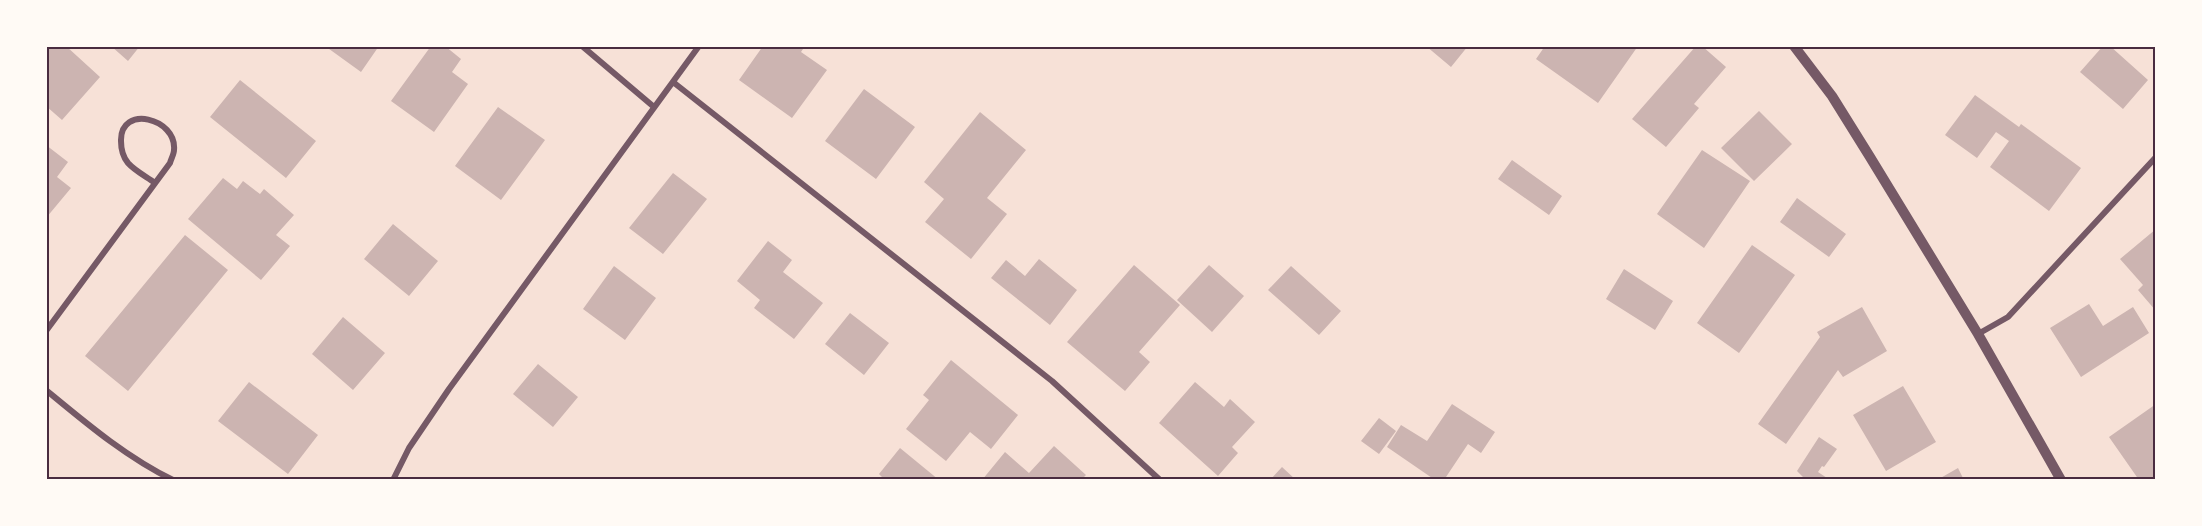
<svg xmlns="http://www.w3.org/2000/svg" width="2202" height="526" font-family="Lora,serif">
	<style>
		.building { fill: #ccb4b1 }
		.lines { fill: none; stroke-linecap: round; stroke-linejoin: round }
		.minor { stroke: #755966; stroke-width: 6 }
		.tertiary { stroke: #755966; stroke-width: 10 }
		.neatline { fill: none; stroke: #4a2c40; stroke-width: 2 }
	</style>
	<rect width="100%" height="100%" fill="#f7e1d7"/>
	<path class="building" d="M46 46H66L100 77 62 120 46 106Z
		M111 46H140L128 61Z
		M325 46H379L361 72Z
		M431 46H445L461 59 452 72 468 84 434 132 391 101Z
		M763 46H805L801 52 827 70 792 118 739 80Z
		M1426 46H1468L1451 67Z
		M1545 46H1638L1598 103 1536 59Z
		M1696 46H1702L1726 67 1694 104 1699 108 1666 147 1632 119Z
		M2103 46H2110L2148 80 2123 109 2080 72Z
		M240 80 316 141 286 178 210 117Z
		M864 89 915 127 876 179 825 141Z
		M1975 95 2019 127 2021 124 2081 168 2049 211 1990 167 2009 141 1996 132 1977 158 1945 135Z
		M498 107 545 140 501 200 455 166Z
		M1759 111 1792 144 1754 181 1721 148Z
		M980 112 1026 150 987 198 1007 214 971 259 925 222 944 199 924 182Z
		M46 145 68 162 57 177 71 188 46 218Z
		M1702 150 1750 181 1704 248 1657 214Z
		M1512 160 1562 196 1549 215 1498 179Z
		M673 173 707 199 663 254 629 228Z
		M223 178 237 189 243 181 260 194 264 189 294 215 276 235 290 246 261 280 188 219Z
		M1797 198 1846 234 1829 257 1780 222Z
		M393 224 438 261 409 296 364 259Z
		M2156 229V311L2138 290 2143 285 2120 259Z
		M185 235 228 270 128 391 85 356Z
		M768 241 792 260 783 272 823 303 794 339 754 308 760 300 737 281Z
		M1752 245 1795 275 1739 353 1697 323Z
		M1039 259 1077 290 1050 325 991 278 1006 260 1025 276Z
		M1134 265 1180 305 1139 352 1150 362 1125 391 1067 342Z
		M1209 265 1244 296 1212 332 1177 300Z
		M614 266 656 298 625 340 583 309Z
		M1291 266 1341 311 1319 335 1268 290Z
		M1624 269 1673 301 1655 330 1606 299Z
		M2089 304 2103 326 2133 307 2149 333 2081 377 2050 328Z
		M1862 307 1887 351 1843 377 1838 370 1786 444 1758 424 1820 337 1817 332Z
		M850 313 889 343 864 375 825 344Z
		M343 317 385 353 353 390 312 354Z
		M951 360 1018 415 991 449 970 432 946 461 906 429 929 400 923 395Z
		M538 364 578 397 553 427 513 394Z
		M249 382 318 435 288 474 218 421Z
		M1195 382 1224 407 1230 399 1255 422 1232 447 1238 453 1218 476 1159 423Z
		M1903 386 1936 442 1886 471 1853 415Z
		M1452 404 1495 432 1481 453 1468 444 1444 480H1435L1387 447 1401 425 1427 441Z
		M2156 404V477L2151 480H2139L2109 437Z
		M1379 418 1396 431 1379 454 1361 441Z
		M1819 437 1837 449 1824 467 1822 466 1818 472 1830 480H1806L1797 471Z
		M1054 446 1086 475 1081 480H982L1005 452 1029 473Z
		M900 448 939 480H885L879 474Z
		M1282 467 1296 480H1270Z
		M1958 468 1964 480H1937Z"/>
	<g class="lines">
		<path class="minor" d="M582 46 654 107
			M673 82 1052 381 1160 480
			M46 331 170 163C171 159 174 154 174 150 177 118 120 104 121 141 121 148 123 157 128 163 135 171 147 177 155 183
			M1978 334 2008 317 2156 157
			M46 390C86 423 126 457 173 480
			M393 480 409 448 449 389 699 46"/>
		<path class="tertiary" d="M1794 46 1832 96 1870 157 1978 334 2061 480"/>
	</g>
	<rect width="2202" height="526" fill="none" stroke="#fffaf5" stroke-width="96"/>
	<rect x="48" y="48" width="2106" height="430" class="neatline"/>
</svg>
